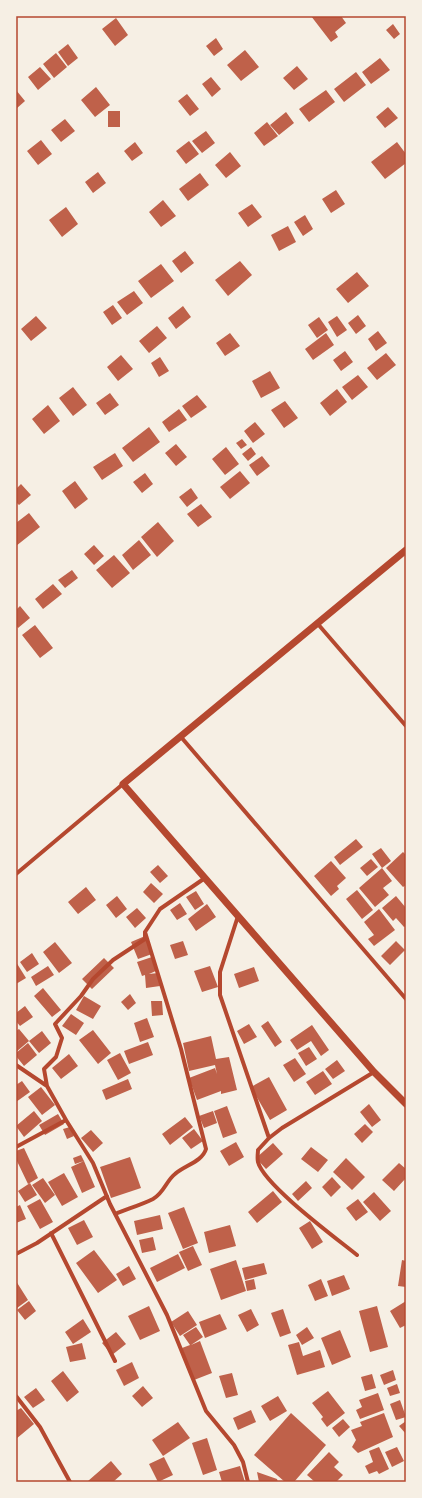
<svg xmlns="http://www.w3.org/2000/svg" width="422" height="1498" font-family="'PT Sans Narrow',sans-serif">
	<style>
		.building { fill: #bf614a }
		.lines { fill: none; stroke-linecap: round; stroke-linejoin: round }
		.minor { stroke: #b5482f; stroke-width: 4 }
		.tertiary { stroke: #b5482f; stroke-width: 7 }
		.neatline { fill: none; stroke: #b5482f; stroke-width: 1.5 }
	</style>
	<rect width="100%" height="100%" fill="#f6efe4"/>
	<path class="building" d="M311 16H341L346 23 335 32 338 37 331 42Z
		M116 18 128 35 115 46 102 29Z
		M393 24 400 34 394 39 386 30Z
		M216 38 223 49 214 56 206 46Z
		M68 44 78 58 68 66 58 52Z
		M245 50 259 67 241 81 227 65Z
		M56 53 67 67 54 78 43 64Z
		M380 58 390 70 371 84 362 72Z
		M297 66 308 79 294 90 283 78Z
		M40 67 51 79 38 90 28 77Z
		M356 72 366 85 344 102 334 89Z
		M211 77 221 89 212 97 202 84Z
		M96 87 110 105 95 117 81 100Z
		M16 90 25 101 16 109Z
		M326 90 335 102 309 122 299 109Z
		M187 94 199 109 190 116 178 101Z
		M388 107 398 118 385 128 376 117Z
		M108 111H120V127H108Z
		M286 112 294 123 279 135 270 125Z
		M65 119 75 131 61 142 51 130Z
		M267 122 278 136 264 146 254 133Z
		M206 131 215 143 202 153 192 141Z
		M41 140 52 154 38 165 27 151Z
		M189 141 199 154 186 164 176 151Z
		M135 142 143 153 132 161 124 151Z
		M397 142 406 154V163L385 179 371 162Z
		M230 152 241 166 226 178 215 165Z
		M98 172 106 183 93 193 85 182Z
		M200 173 209 185 188 201 179 189Z
		M336 190 345 204 331 213 322 199Z
		M163 200 176 216 161 227 149 212Z
		M252 204 262 217 248 227 238 213Z
		M66 207 78 224 62 237 49 220Z
		M305 215 313 229 303 236 294 222Z
		M288 226 296 242 279 251 271 235Z
		M185 251 194 263 181 273 172 261Z
		M240 261 252 275 228 296 215 280Z
		M161 264 174 281 151 298 138 281Z
		M357 272 369 286 348 303 336 289Z
		M134 291 143 303 127 315 117 302Z
		M113 305 122 318 112 325 103 312Z
		M183 306 191 317 176 329 168 318Z
		M358 315 366 326 356 334 348 323Z
		M36 316 47 328 31 341 21 329Z
		M337 316 347 330 337 337 328 322Z
		M319 317 328 330 317 338 308 325Z
		M157 326 167 338 149 353 139 341Z
		M378 331 387 343 376 351 368 339Z
		M230 333 240 346 225 356 216 343Z
		M326 333 334 345 313 360 305 349Z
		M345 351 353 362 341 371 333 360Z
		M386 353 396 365 377 380 367 368Z
		M121 355 133 369 118 381 107 367Z
		M160 357 169 371 159 377 151 363Z
		M270 371 280 388 261 398 252 381Z
		M358 375 368 387 352 400 342 387Z
		M73 387 87 405 73 416 59 398Z
		M337 389 347 402 330 416 320 403Z
		M110 393 119 405 105 415 96 403Z
		M197 395 207 407 191 418 182 406Z
		M285 401 298 418 284 428 271 410Z
		M48 405 60 421 44 434 32 419Z
		M179 409 187 420 169 432 162 422Z
		M255 422 265 434 253 443 244 431Z
		M149 427 160 442 133 462 122 448Z
		M242 439 247 445 241 449 236 443Z
		M176 444 187 457 176 466 165 453Z
		M226 447 239 464 225 475 212 459Z
		M251 447 256 454 248 461 242 454Z
		M115 453 123 466 102 480 93 467Z
		M262 456 270 466 257 476 249 465Z
		M240 471 250 483 230 499 220 487Z
		M145 473 153 484 142 493 133 482Z
		M75 481 88 499 75 509 62 491Z
		M21 484 31 495 19 505 16 502V489Z
		M191 488 198 498 187 507 179 497Z
		M201 504 212 517 198 527 187 514Z
		M29 513 40 527 16 546V523Z
		M158 522 174 541 157 557 141 537Z
		M139 540 151 555 133 570 122 555Z
		M94 545 104 556 94 565 84 554Z
		M114 555 130 573 112 588 96 570Z
		M72 570 78 578 65 588 58 580Z
		M53 584 62 594 43 609 35 599Z
		M20 606 30 618 18 628 16 625V610Z
		M35 625 53 648 40 658 22 635Z
		M356 839 363 847 340 865 334 857Z
		M381 848 391 861 382 868 372 854Z
		M403 852 406 855V885L403 887 386 868Z
		M371 859 378 867 367 876 360 868Z
		M331 861 346 878 337 886 339 889 331 896 314 876Z
		M158 865 168 876 160 883 150 872Z
		M382 868 392 881 383 888 389 895 375 907 359 888Z
		M151 883 163 894 154 903 143 892Z
		M86 887 96 900 78 914 68 902Z
		M357 890 373 910 362 919 346 899Z
		M196 891 204 904 195 910 186 897Z
		M117 896 127 909 116 918 106 905Z
		M396 896 406 908V926L404 927 396 918 393 921 382 908Z
		M180 903 187 914 177 920 170 910Z
		M207 904 216 917 196 931 188 919Z
		M137 908 146 918 135 928 126 917Z
		M379 909 395 930 374 946 368 939 374 935 364 922Z
		M145 936 152 954 138 959 131 942Z
		M183 941 188 955 175 959 170 945Z
		M396 941 405 950 390 965 381 956Z
		M55 942 72 963 59 973 43 952Z
		M32 953 39 964 27 972 20 962Z
		M152 957 158 970 149 974 158 973 160 986 146 988 145 975 142 976 137 962Z
		M104 958 114 968 92 989 82 979Z
		M16 962 26 978 16 984Z
		M48 966 54 975 36 986 31 977Z
		M210 966 218 987 202 992 194 971Z
		M254 967 259 981 239 988 234 974Z
		M43 988 61 1010 52 1017 34 996Z
		M130 994 136 1003 128 1010 121 1002Z
		M84 996 101 1006 93 1019 76 1010Z
		M151 1001H162L163 1015 152 1016Z
		M25 1006 33 1017 20 1026 16 1021V1013Z
		M71 1014 84 1023 76 1035 62 1026Z
		M147 1018 154 1037 140 1042 134 1023Z
		M268 1021 282 1042 275 1047 261 1026Z
		M249 1024 257 1037 244 1044 237 1031Z
		M312 1025 329 1050 321 1056 311 1041 297 1050 290 1040Z
		M19 1029 29 1041 16 1052V1031Z
		M93 1030 111 1053 98 1064 79 1040Z
		M42 1031 51 1043 39 1053 29 1041Z
		M211 1036 216 1059 229 1057 237 1090 221 1094V1091L197 1100 189 1078 215 1068 217 1074 215 1065 189 1071 183 1043Z
		M148 1042 153 1055 129 1064 124 1051Z
		M28 1043 37 1055 24 1066 16 1056V1053Z
		M309 1047 317 1059 306 1066 298 1053Z
		M120 1053 131 1073 118 1080 107 1060Z
		M69 1054 78 1066 61 1079 52 1068Z
		M295 1058 306 1074 294 1082 283 1065Z
		M337 1060 345 1071 333 1079 325 1069Z
		M323 1071 332 1084 315 1095 306 1082Z
		M269 1077 287 1110 270 1120 251 1087Z
		M128 1079 132 1089 106 1100 102 1090Z
		M22 1081 30 1092 16 1102V1085Z
		M41 1087 55 1105 42 1115 28 1097Z
		M369 1104 381 1120 372 1127 360 1112Z
		M227 1106 237 1133 223 1138 214 1111Z
		M34 1111 42 1121 24 1137 16 1126Z
		M213 1111 217 1123 204 1128 199 1116Z
		M58 1114 64 1124 45 1135 39 1125Z
		M185 1117 193 1127 170 1145 162 1134Z
		M365 1124 373 1132 362 1143 354 1134Z
		M70 1127 74 1136 67 1139 63 1129Z
		M194 1129 203 1141 191 1149 182 1138Z
		M91 1130 103 1143 93 1152 81 1138Z
		M236 1142 244 1157 229 1166 220 1151Z
		M273 1143 283 1154 266 1169 256 1158Z
		M311 1147 328 1160 318 1172 301 1159Z
		M24 1148 38 1178 28 1184 16 1159V1151Z
		M81 1155 84 1161 75 1164 73 1158Z
		M130 1157 141 1188 111 1198 100 1167Z
		M346 1158 365 1177 352 1190 333 1172Z
		M84 1161 95 1187 82 1193 71 1167Z
		M399 1163 406 1169V1178L394 1191 382 1180Z
		M64 1173 78 1197 62 1206 48 1182Z
		M332 1177 341 1187 331 1197 322 1187Z
		M43 1178 55 1195 45 1203 32 1185Z
		M306 1181 312 1188 298 1201 292 1194Z
		M30 1183 37 1195 25 1202 18 1191Z
		M273 1191 282 1202 257 1223 248 1212Z
		M374 1192 391 1211 380 1221 363 1202Z
		M40 1199 53 1222 40 1229 27 1206Z
		M358 1199 368 1212 356 1221 346 1208Z
		M20 1205 26 1219 16 1223V1207Z
		M184 1207 198 1243 183 1249 168 1213Z
		M160 1215 163 1229 137 1235 134 1221Z
		M84 1220 93 1237 77 1245 68 1228Z
		M310 1221 323 1242 312 1249 299 1228Z
		M230 1225 236 1246 209 1253 204 1232Z
		M153 1237 156 1250 142 1253 139 1240Z
		M193 1246 202 1265 188 1271 179 1252Z
		M94 1250 117 1280 98 1293 76 1263Z
		M178 1254 185 1268 157 1282 150 1268Z
		M236 1260 246 1291 221 1300 210 1269Z
		M402 1260 406 1261V1287L398 1286Z
		M264 1263 267 1274 245 1280 242 1268Z
		M129 1266 136 1279 123 1286 116 1274Z
		M344 1275 350 1289 332 1296 327 1281Z
		M254 1279 256 1289 247 1291 245 1281Z
		M321 1279 328 1296 315 1301 308 1285Z
		M16 1281 28 1300 17 1308 16 1307Z
		M29 1301 36 1311 25 1320 17 1310Z
		M406 1301V1325L400 1328 390 1311Z
		M149 1306 160 1331 140 1340 128 1316Z
		M377 1306 388 1347 370 1352 359 1311Z
		M251 1309 259 1325 247 1332 238 1315Z
		M283 1309 291 1333 280 1337 271 1313Z
		M188 1311 197 1325 180 1336 171 1322Z
		M220 1314 227 1329 205 1338 199 1322Z
		M83 1319 91 1332 73 1344 65 1332Z
		M196 1327 203 1337 191 1345 200 1341 212 1373 194 1380 182 1348 190 1345 183 1335Z
		M307 1327 314 1338 302 1345 296 1335Z
		M340 1330 351 1357 332 1365 321 1338Z
		M116 1332 126 1344 112 1355 102 1343Z
		M299 1342 303 1356 320 1350 325 1367 297 1375 288 1345Z
		M82 1343 86 1359 70 1362 66 1347Z
		M132 1362 139 1378 124 1386 116 1370Z
		M393 1370 396 1380 384 1385 380 1375Z
		M63 1371 79 1392 67 1402 51 1381Z
		M232 1373 238 1395 226 1398 219 1376Z
		M372 1374 376 1388 365 1391 361 1377Z
		M397 1384 400 1393 390 1396 387 1388Z
		M143 1386 153 1398 142 1407 132 1396Z
		M36 1388 45 1400 33 1408 24 1397Z
		M328 1391 345 1413 327 1427 321 1419 323 1417 312 1403Z
		M378 1393 384 1410 360 1419 356 1410 362 1407 359 1400Z
		M278 1396 287 1411 270 1421 261 1406Z
		M400 1400 406 1417 396 1420 390 1404Z
		M21 1408 34 1424 16 1439V1411Z
		M251 1410 256 1422 238 1430 233 1418Z
		M291 1413 326 1445 294 1482H285L254 1455Z
		M384 1413 393 1437 358 1453 352 1447 356 1440 351 1430 362 1426 360 1422Z
		M343 1419 350 1427 339 1437 332 1428Z
		M406 1421V1434L399 1426Z
		M178 1422 190 1438 163 1456 152 1440Z
		M207 1438 217 1470 203 1475 192 1443Z
		M379 1447 389 1469 379 1474 377 1471 369 1474 365 1466 373 1462 369 1451Z
		M397 1447 404 1461 392 1467 385 1452Z
		M329 1452 339 1462 334 1467 343 1475 336 1482H315L307 1475Z
		M164 1457 173 1475 158 1482 149 1464Z
		M111 1461 122 1474 113 1482H90L88 1481Z
		M240 1466 245 1482H222L219 1472Z
		M257 1472 277 1479 278 1482H259Z"/>
	<g class="lines">
		<path class="minor" d="M317 623 406 726
			M181 737 406 999
			M16 874 123 784
			M238 916 220 972V995L269 1138
			M16 1065 47 1086 66 1120 93 1163 110 1204 167 1315 206 1411 234 1445 243 1462 248 1482
			M47 1086 44 1069 56 1057 62 1038 55 1024 81 996 93 979 113 960 145 939V932L160 909 205 878
			M16 1147 66 1120
			M115 1214C127 1209 141 1205 153 1199 164 1193 166 1181 175 1174 185 1165 202 1162 206 1149L181 1049 145 932
			M51 1233 115 1361
			M16 1254 37 1243 107 1196
			M357 1255C336 1238 264 1185 258 1162 257 1158 258 1153 258 1150L269 1138 282 1128 374 1072
			M16 1396 40 1427 70 1482"/>
		<path class="tertiary" d="M406 550 123 784 374 1072 406 1104"/>
	</g>
	<rect width="422" height="1498" fill="none" stroke="#f6efe4" stroke-width="34"/>
	<rect x="17" y="17" width="388" height="1464" class="neatline"/>
</svg>
